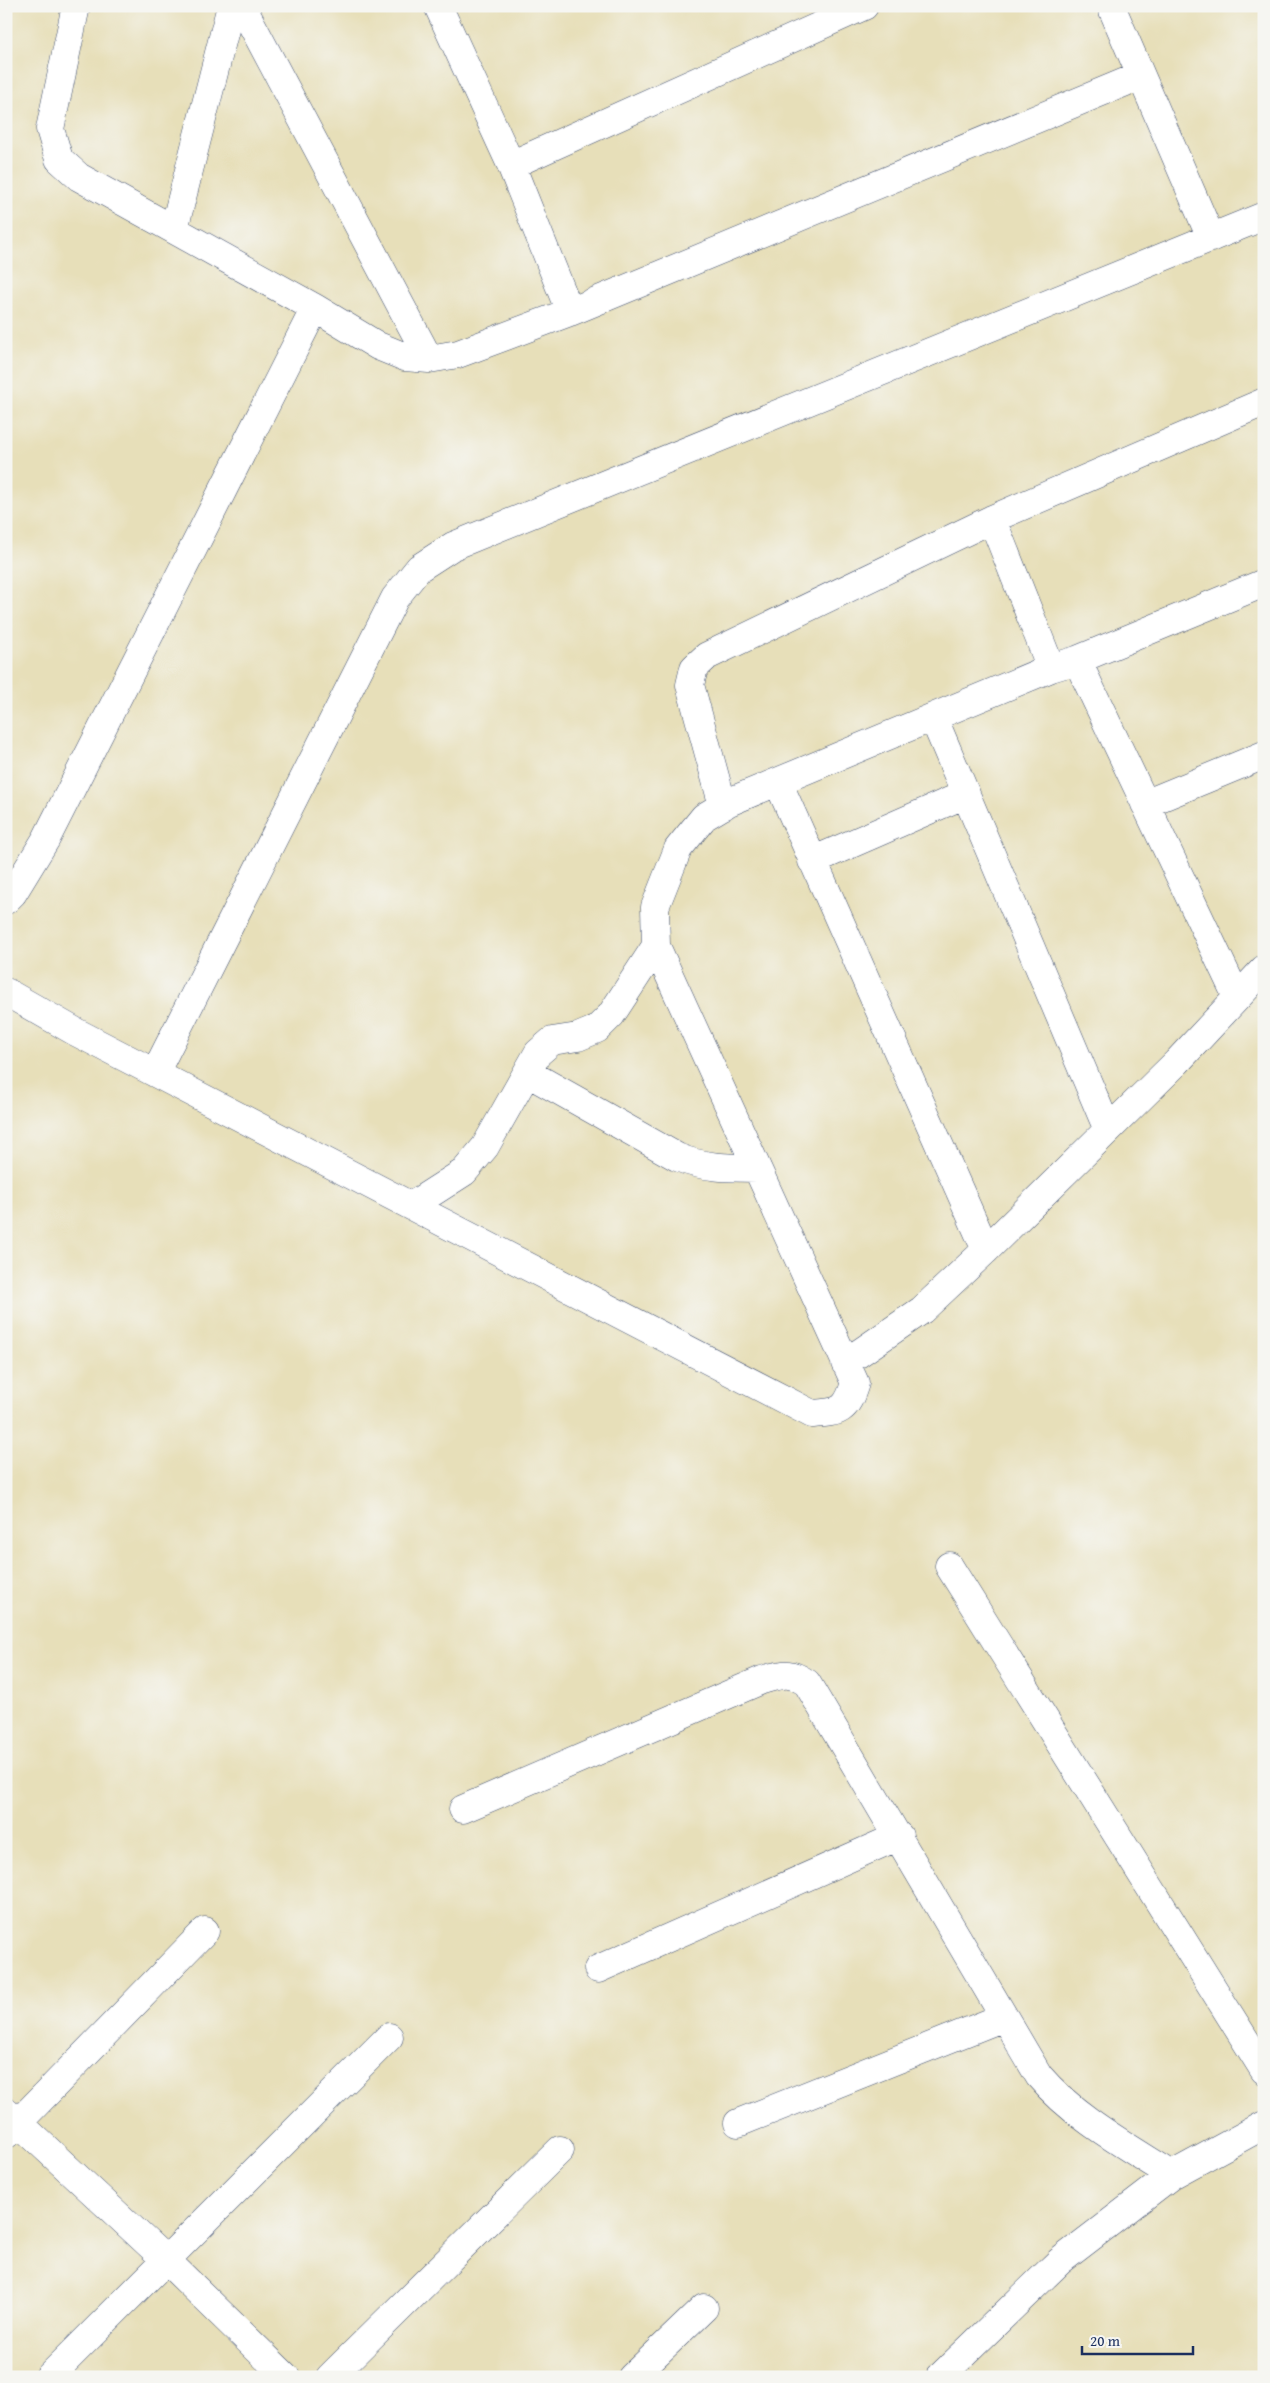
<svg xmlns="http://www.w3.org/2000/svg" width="1270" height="2383" font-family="'Gentium Book Plus',serif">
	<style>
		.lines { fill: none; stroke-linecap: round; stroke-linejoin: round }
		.street-casing { stroke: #3a496c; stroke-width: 29 }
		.street { stroke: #fff; stroke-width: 28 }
	</style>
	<rect width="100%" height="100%" fill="#f6f6f2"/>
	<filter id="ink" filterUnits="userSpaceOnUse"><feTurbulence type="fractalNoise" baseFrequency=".02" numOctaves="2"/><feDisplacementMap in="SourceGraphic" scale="10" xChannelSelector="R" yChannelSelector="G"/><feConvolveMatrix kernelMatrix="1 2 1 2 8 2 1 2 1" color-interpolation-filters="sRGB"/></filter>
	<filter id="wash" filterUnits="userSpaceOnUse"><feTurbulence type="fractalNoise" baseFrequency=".0096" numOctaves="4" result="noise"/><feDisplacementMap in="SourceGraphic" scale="20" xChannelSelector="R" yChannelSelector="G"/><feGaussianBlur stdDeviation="1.12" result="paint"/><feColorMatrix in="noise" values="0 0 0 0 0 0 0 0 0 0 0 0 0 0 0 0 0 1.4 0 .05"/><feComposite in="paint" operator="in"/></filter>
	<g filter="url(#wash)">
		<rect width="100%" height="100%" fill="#e7dfb9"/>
	</g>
	<g filter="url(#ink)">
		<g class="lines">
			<g class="street-casing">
				<path id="street" d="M76 6 50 129 59 159 79 177 315 308 378 346 405 357 429 359 458 354 570 312 1140 76
					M242 6 429 359
					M438 6 511 165 570 312
					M1111 6 1211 238
					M511 165 864 6
					M174 229 231 6
					M992 519 1051 668
					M1077 660 1237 997
					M934 719 1108 1130
					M778 782 986 1250
					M1145 804 1264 755
					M723 806 690 685 694 668 707 656 992 519 1264 402
					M812 861 966 794
					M6 900 13 893 46 839 315 308
					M6 992 76 1032 812 1414C840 1412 846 1412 855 1383L656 946 655 907 678 849 704 817 729 802 1051 668 1077 660 1264 583
					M155 1073 395 598 419 568 453 546 1264 216
					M528 1073 677 1157C703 1168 729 1168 757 1168
					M411 1206 464 1172 485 1147 538 1053 552 1041 578 1037 597 1029 611 1015 656 946
					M845 1363 922 1310 986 1250 1177 1062 1264 969
					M949 1566 1264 2070
					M463 1809 762 1680C783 1674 789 1671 807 1683L1039 2076C1075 2118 1125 2145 1172 2175
					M598 1969 899 1836
					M6 2111 167 2261 286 2377
					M738 2123 1004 2017
					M7 2134 205 1931
					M49 2377 389 2037
					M330 2377 560 2150
					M632 2377 704 2308
					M940 2377 1060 2261 1172 2175 1264 2125"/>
			</g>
			<use href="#street" class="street"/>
		</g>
	</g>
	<rect width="1270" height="2383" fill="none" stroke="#f6f6f2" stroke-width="25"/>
	<path d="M1082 2346v8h111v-8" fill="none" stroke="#1b2f5e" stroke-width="2.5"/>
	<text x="1090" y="2346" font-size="15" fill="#1b2f5e" stroke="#f6f6f2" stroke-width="4" paint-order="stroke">20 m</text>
</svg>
